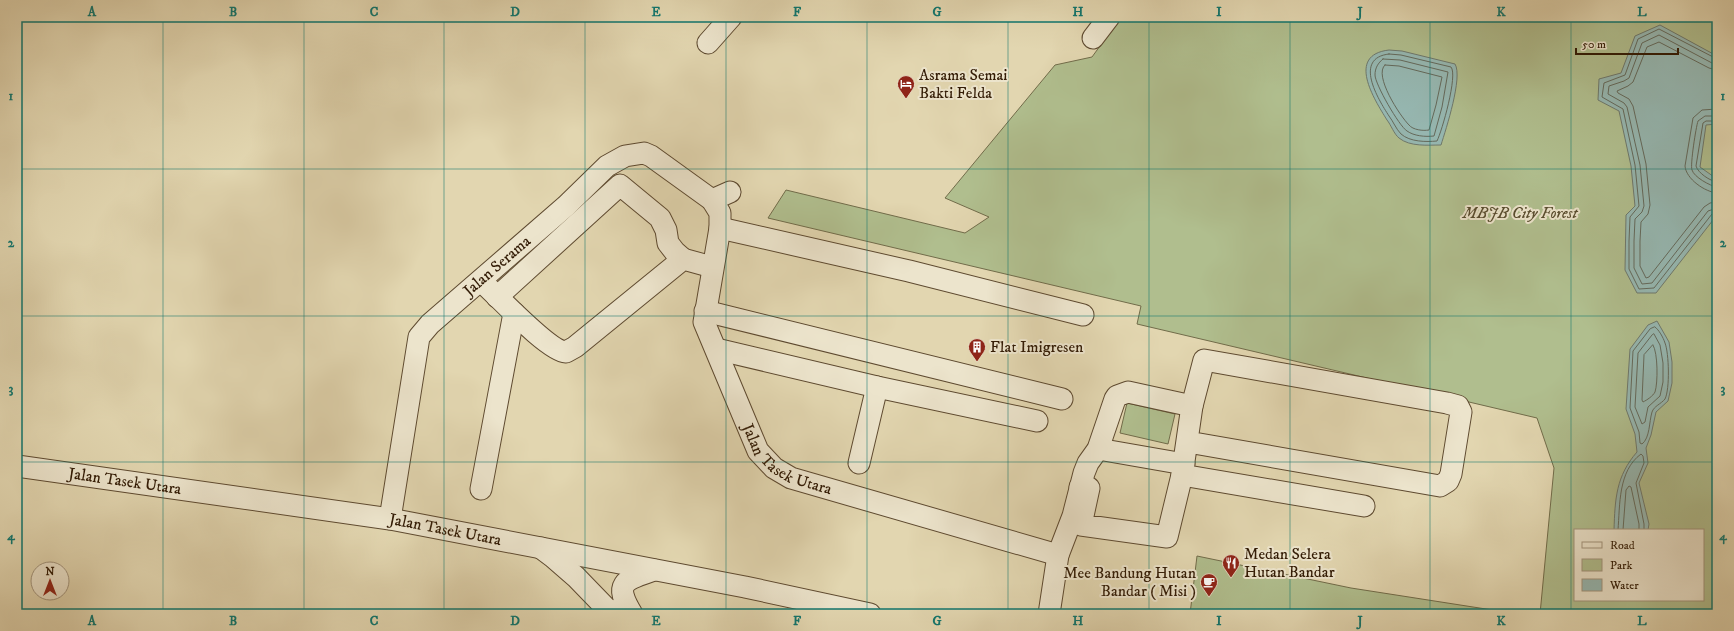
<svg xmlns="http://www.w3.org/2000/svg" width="1734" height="631" font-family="'IM FELL DW Pica',serif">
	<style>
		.green { fill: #b0be8e; stroke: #716c4a; fill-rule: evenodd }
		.water { fill: #96b8b2; stroke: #6e796d }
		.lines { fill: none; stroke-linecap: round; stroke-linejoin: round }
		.shore { stroke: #646a5c; stroke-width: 1 }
		.minor-casing { stroke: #5e4a30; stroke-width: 23 }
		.minor { stroke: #ece4cc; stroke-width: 21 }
		.grid { fill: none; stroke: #0f766e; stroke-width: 1; stroke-opacity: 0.55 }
		.labels { text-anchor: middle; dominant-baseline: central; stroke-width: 4; stroke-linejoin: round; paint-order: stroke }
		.poi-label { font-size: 16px; fill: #321b05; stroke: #ece4cc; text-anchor: start }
		.park-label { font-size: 16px; font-style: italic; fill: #584c2e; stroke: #ece4cc }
		.street-label { font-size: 16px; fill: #321b05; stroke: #ece4cc }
		.neatline { fill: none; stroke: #0f766e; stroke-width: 1.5 }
		.grid-label { font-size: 13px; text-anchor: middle; font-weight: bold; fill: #0f766e }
	</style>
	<rect width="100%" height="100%" fill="#e2d6b0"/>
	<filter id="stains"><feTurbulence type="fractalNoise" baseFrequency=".005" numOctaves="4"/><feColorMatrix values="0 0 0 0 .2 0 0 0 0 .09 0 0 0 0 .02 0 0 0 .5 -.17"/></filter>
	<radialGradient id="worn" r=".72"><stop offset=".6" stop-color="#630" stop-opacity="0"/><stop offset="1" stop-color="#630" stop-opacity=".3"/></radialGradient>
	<path class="green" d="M1121 17H1717V614H1540L1554 468 1537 418 1137 324 1141 306 768 218 786 190 965 233 989 217 945 198 1055 65 1092 57ZM1575 530H1703V600H1575Z
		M1127 403 1175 414 1168 444 1120 433Z
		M1197 556 1351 588 1518 614H1190Z"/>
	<path class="water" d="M1660 25 1717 56V124L1706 125 1700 167 1717 179V215L1656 293H1637L1625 270 1626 215 1635 206 1631 166 1619 111 1598 100 1599 79 1621 73 1635 36Z
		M1389 50 1402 51 1455 64C1463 77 1446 129 1441 145 1428 145 1410 147 1399 138 1394 134 1391 125 1387 120 1374 99 1346 55 1389 50Z
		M1657 321 1669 342 1672 362V383L1668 401 1656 412 1651 435 1646 448 1648 463 1639 483 1649 524 1648 530H1614C1615 499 1616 476 1637 452L1635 434 1626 409 1630 349 1648 325Z"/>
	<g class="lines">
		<path class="shore" d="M1389 54 1401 55 1451 67C1458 75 1442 131 1437 141 1426 142 1410 142 1401 134 1396 129 1393 121 1389 116 1378 99 1353 58 1389 54Z
			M1383 59 1400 60 1448 72 1442 107 1434 136C1425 137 1414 136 1407 131 1399 126 1375 84 1375 75 1375 68 1378 63 1383 59Z
			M1717 59 1659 29 1638 39 1625 75 1604 83 1602 97 1623 109 1635 165 1639 206 1630 217 1629 241V269L1639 289 1654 288 1712 214 1717 213
			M1717 64 1712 63 1659 35 1642 43 1629 78 1624 81 1609 86 1608 94 1624 103 1627 107 1640 165 1644 206 1642 212 1635 219 1634 241V268L1642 284 1652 283 1708 211 1717 208
			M1385 65 1399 66 1442 77 1436 105 1429 130C1423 131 1413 130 1409 125 1400 116 1373 75 1385 65Z
			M1717 70 1709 68 1659 42 1647 47 1633 82 1628 86 1617 91 1618 93 1629 99 1633 106 1646 164 1650 205 1648 214 1641 222 1640 241V266L1646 278 1649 277 1704 207 1710 203 1717 202
			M1717 109 1702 110 1693 118 1685 166C1686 179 1705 192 1717 193
			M1717 116H1705L1698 121C1696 127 1690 165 1692 170 1694 177 1710 186 1717 187
			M1717 121H1706L1703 123 1696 166C1698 173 1710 181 1717 182
			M1655 327C1659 330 1663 337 1665 343 1669 353 1670 389 1665 399 1661 404 1654 406 1652 412 1649 422 1650 438 1642 444L1640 443 1639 432 1630 408 1633 351 1650 329Z
			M1654 334 1660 345 1663 363V382L1660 396 1648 407 1645 422 1642 424 1635 407 1638 353 1652 335Z
			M1653 345C1658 353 1658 383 1655 392 1653 396 1647 400 1643 402L1642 400 1644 355Z
			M1618 530C1620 505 1618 471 1641 454L1643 456 1644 463 1636 483 1644 524V530
			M1623 530 1626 490 1629 486 1631 487 1639 524V530"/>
		<g class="minor-casing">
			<g id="minor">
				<path d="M1093 38 1109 17"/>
				<path d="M708 43 731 17"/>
				<path d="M712 200 730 192"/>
				<path d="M720 228 909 271 1083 315"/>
				<path d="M481 281C497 295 548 351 566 352L575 347 683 259 712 267"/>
				<path d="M497 297 620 185 660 218 666 230 668 243 675 252 683 259"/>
				<path d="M705 311 1062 399"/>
				<path d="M716 349 877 387 1037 421"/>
				<path d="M1098 449 1184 464"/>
				<path d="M859 463 877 387"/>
				<path id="s1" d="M17 466 390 519 745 587 870 614"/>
				<path d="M1182 475 1364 506"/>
				<path d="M1080 487 1089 488 1081 525 1167 537 1182 475 1192 406 1204 360 1447 403 1458 406 1461 412 1451 474 1448 481 1440 486 1188 442"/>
				<path d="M481 489 514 313"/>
				<path id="s2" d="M390 519 419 337 430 324 566 206 607 166 625 156 644 153 651 156 712 200 720 213V228L704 322 758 451 774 468 791 478 1058 555"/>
				<path d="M541 548 553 557 576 577 607 609 622 614"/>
				<path d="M632 614C613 583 624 580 654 570"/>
				<path d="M1049 614 1058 555 1073 516 1084 473 1088 463 1098 449 1115 399 1117 396 1128 392 1192 406"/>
			</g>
		</g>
		<use href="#minor" class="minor"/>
	</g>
	<path class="grid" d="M163 17V614M304 17V614M444 17V614M585 17V614M726 17V614M867 17V614M1008 17V614M1149 17V614M1290 17V614M1430 17V614M1571 17V614M17 169H1717M17 316H1717M17 462H1717"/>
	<defs>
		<g id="hotel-pin" transform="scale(0.9)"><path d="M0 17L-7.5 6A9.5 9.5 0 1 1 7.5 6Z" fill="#8f2418" stroke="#ece4cc"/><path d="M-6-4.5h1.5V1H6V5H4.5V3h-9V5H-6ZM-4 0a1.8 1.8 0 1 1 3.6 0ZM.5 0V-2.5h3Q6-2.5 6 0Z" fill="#fff"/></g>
		<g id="building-pin" transform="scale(0.9)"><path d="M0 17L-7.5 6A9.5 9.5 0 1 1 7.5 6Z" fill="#8f2418" stroke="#ece4cc"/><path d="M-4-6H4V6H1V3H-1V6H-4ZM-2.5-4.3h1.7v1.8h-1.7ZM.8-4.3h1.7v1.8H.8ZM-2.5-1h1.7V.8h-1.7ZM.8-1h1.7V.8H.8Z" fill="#fff"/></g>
		<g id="restaurant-pin" transform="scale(0.9)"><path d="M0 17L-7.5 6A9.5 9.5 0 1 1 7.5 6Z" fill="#8f2418" stroke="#ece4cc"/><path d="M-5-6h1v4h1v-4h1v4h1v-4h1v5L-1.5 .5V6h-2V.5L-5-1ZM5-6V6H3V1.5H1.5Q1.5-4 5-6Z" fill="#fff"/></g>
		<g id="cafe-pin" transform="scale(0.9)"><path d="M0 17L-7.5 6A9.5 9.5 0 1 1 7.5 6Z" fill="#8f2418" stroke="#ece4cc"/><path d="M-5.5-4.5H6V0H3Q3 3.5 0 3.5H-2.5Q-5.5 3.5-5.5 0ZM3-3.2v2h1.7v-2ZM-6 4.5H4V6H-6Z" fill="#fff"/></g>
	</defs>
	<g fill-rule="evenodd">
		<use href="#hotel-pin" x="906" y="84"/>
		<use href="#building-pin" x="977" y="347"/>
		<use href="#restaurant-pin" x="1231" y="563"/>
		<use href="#cafe-pin" x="1209" y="582"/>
	</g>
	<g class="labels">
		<g class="poi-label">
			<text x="919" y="75">Asrama Semai<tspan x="919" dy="18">Bakti Felda</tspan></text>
			<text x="990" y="347">Flat Imigresen</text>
			<text x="1244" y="554">Medan Selera<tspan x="1244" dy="18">Hutan Bandar</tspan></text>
			<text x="1196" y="573" text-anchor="end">Mee Bandung Hutan<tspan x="1196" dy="18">Bandar ( Misi )</tspan></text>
		</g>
		<g class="park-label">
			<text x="1520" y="213">MBJB City Forest</text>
		</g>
		<g class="street-label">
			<text stroke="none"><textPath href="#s2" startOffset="290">Jalan Serama</textPath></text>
			<text stroke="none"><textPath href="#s2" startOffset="855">Jalan Tasek Utara</textPath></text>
			<text stroke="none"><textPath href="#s1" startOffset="109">Jalan Tasek Utara</textPath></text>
			<text stroke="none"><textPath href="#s1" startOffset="433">Jalan Tasek Utara</textPath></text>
		</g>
	</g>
	<rect width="1734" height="631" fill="none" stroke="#e2d6b0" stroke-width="44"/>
	<rect x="1574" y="529" width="130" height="72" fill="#ece4cc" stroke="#a2947c"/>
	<rect x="1582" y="542" width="20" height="6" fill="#ece4cc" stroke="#a2947c"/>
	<text x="1610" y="549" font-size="12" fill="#321b05">Road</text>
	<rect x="1582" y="559" width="20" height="12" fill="#b0be8e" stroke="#a2947c"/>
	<text x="1610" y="569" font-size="12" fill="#321b05">Park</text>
	<rect x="1582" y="579" width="20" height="12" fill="#96b8b2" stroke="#a2947c"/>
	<text x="1610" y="589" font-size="12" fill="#321b05">Water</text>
	<g transform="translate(50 581)"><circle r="19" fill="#ece4cc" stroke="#a2947c"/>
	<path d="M0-3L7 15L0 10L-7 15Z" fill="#8f2418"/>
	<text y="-6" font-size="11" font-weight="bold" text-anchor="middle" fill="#321b05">N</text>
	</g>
	<path d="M1576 48v6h102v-6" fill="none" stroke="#321b05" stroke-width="2"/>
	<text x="1582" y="48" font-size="12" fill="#321b05" stroke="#ece4cc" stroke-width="3" paint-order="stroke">50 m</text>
	<rect x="22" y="22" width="1690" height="587" class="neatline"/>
	<g class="grid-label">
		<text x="92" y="16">A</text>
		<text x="233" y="16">B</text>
		<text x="374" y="16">C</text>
		<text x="515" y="16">D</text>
		<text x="656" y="16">E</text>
		<text x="797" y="16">F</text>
		<text x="937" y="16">G</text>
		<text x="1078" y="16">H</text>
		<text x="1219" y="16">I</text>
		<text x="1360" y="16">J</text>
		<text x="1501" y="16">K</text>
		<text x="1642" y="16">L</text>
		<text x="11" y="100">1</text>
		<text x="1723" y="100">1</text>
		<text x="11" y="247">2</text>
		<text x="1723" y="247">2</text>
		<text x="11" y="393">3</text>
		<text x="1723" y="393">3</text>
		<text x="11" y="540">4</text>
		<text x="1723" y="540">4</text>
		<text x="92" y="625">A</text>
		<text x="233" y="625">B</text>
		<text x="374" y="625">C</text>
		<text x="515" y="625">D</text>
		<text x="656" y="625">E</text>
		<text x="797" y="625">F</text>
		<text x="937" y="625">G</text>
		<text x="1078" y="625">H</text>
		<text x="1219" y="625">I</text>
		<text x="1360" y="625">J</text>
		<text x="1501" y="625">K</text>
		<text x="1642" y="625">L</text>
	</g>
	<rect width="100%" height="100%" filter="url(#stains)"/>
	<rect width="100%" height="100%" fill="url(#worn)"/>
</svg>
